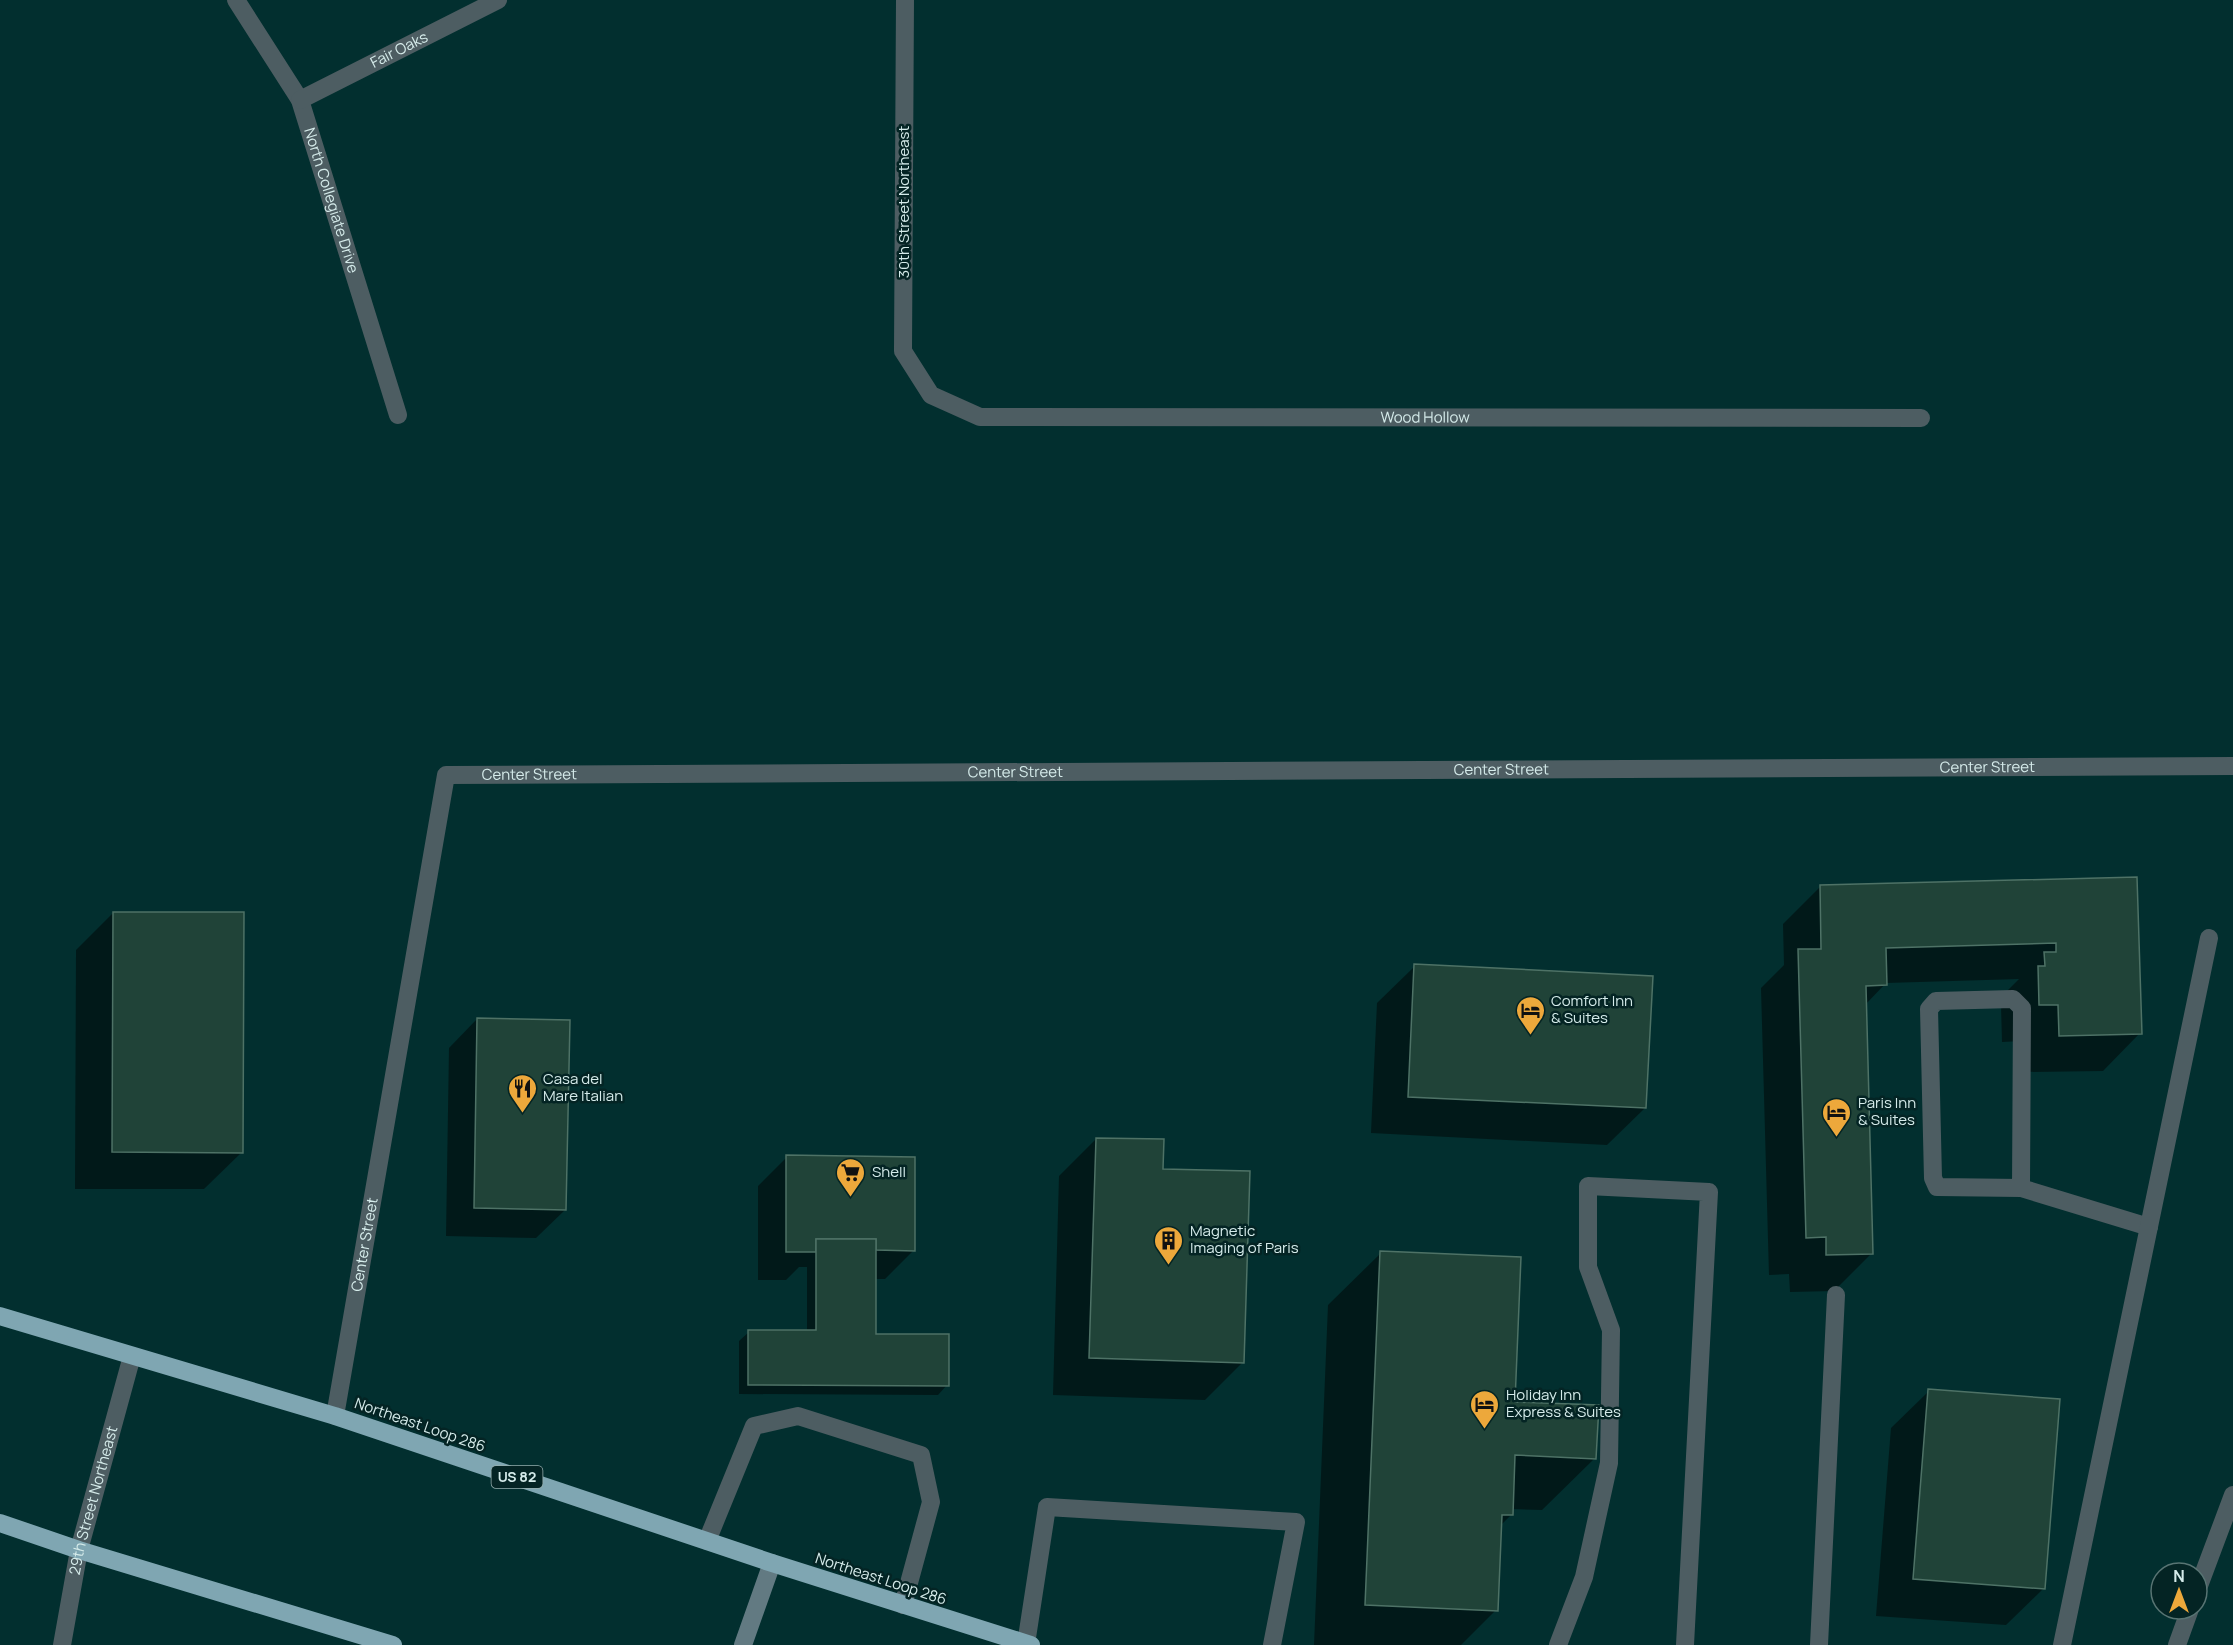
<svg xmlns="http://www.w3.org/2000/svg" width="2233" height="1645" viewBox="0 0 2233 1645" font-family="Manrope,sans-serif">
  <style>
    .shadow { fill: #0007 }
    .building { fill: #204338; stroke: #4e7266; stroke-width: 1.5 }
    .lines { fill: none; stroke-linecap: round; stroke-linejoin: round }
    .lane { stroke: #4d5d62; stroke-width: 18 }
    .street { stroke: #4d5d62; stroke-width: 18 }
    .secondary { stroke: #627a82; stroke-width: 18 }
    .highway { stroke: #7fa6b2; stroke-width: 18 }
    .labels { text-anchor: middle; stroke-width: 5; stroke-linejoin: round; paint-order: stroke }
    .shield { fill: #042424; stroke: #96afaf; stroke-width: 1.5 }
    .shield-label { font-size: 14px; font-weight: bold; fill: #d5ebea }
    .street-label { font-size: 15px; fill: #d5ebea; stroke: #042424 }
    .poi-label { font-size: 15px; fill: #d5ebea; stroke: #042424; text-anchor: start }
  </style>
  <rect width="100%" height="100%" fill="#022f2f"/>
  <g class="shadow">
    <path d="M2136,878L2140,1033L2103,1071L2022,1072V1041L2002,1042L2001,1005L2007,991L2019,979L1886,983L1865,1005L1872,1253L1834,1291L1790,1292L1789,1274L1769,1275L1761,988L1784,965L1783,924L1820,887Z"/>
    <path d="M113,913L242,1152L204,1189H75L76,950Z"/>
    <path d="M1415,966L1645,1108L1607,1145L1371,1133L1377,1003Z"/>
    <path d="M477,1019L565,1210L536,1238L446,1236L449,1048Z"/>
    <path d="M1096,1139L1161,1170L1243,1362L1205,1400L1053,1395L1059,1176Z"/>
    <path d="M787,1157L913,1251L885,1279H875V1335L947,1385L938,1395L739,1394V1341L749,1332H807V1267H799L786,1280H758V1186Z"/>
    <path d="M1381,1253L1513,1403L1595,1458L1542,1510L1511,1509V1515L1500,1526L1496,1610L1461,1645H1314L1328,1305Z"/>
    <path d="M1929,1391L2044,1588L2006,1625L1876,1616L1891,1428Z"/>
  </g>
  <g class="building">
    <path d="M2137,877L2142,1034L2059,1036L2058,1005H2039L2038,966H2045L2044,952H2056V943L1886,948L1887,985L1866,986L1873,1254L1826,1255V1237L1806,1238L1798,949H1821L1820,885Z"/>
    <path d="M113,912H244L243,1153L112,1152Z"/>
    <path d="M1414,964L1653,976L1646,1108L1408,1097Z"/>
    <path d="M477,1018L570,1020L566,1210L474,1208Z"/>
    <path d="M1096,1138L1164,1139L1163,1169L1250,1171L1244,1363L1089,1358Z"/>
    <path d="M786,1155L915,1157V1251L876,1250V1239H816V1252H786Z"/>
    <path d="M816,1239H876V1334H949V1386L748,1385V1330H816Z"/>
    <path d="M1380,1251L1521,1257L1515,1402L1599,1405L1596,1459L1515,1455L1513,1515H1502L1498,1611L1365,1605Z"/>
    <path d="M1928,1389L2060,1399L2045,1589L1913,1579Z"/>
  </g>
  <g class="lines">
    <g class="lane">
      <path d="M2021,1188L1937,1187L1933,1178L1929,1009L1936,1001L2013,999L2022,1008L2021,1188L2149,1227"/>
      <path d="M707,1541L754,1426L798,1416L921,1455L931,1502L903,1605"/>
      <path d="M2197,1591L2233,1495"/>
      <path d="M1026,1644L1047,1507L1296,1522L1272,1645"/>
      <path d="M1558,1645L1584,1577L1609,1463L1611,1330L1588,1267V1186L1709,1192L1685,1645"/>
      <path d="M1819,1645L1836,1295"/>
      <path d="M2062,1645L2209,938"/>
      <path d="M2177,1645L2190,1609"/>
    </g>
    <g class="street">
      <path id="s1" d="M236,0L300,100L398,415"/>
      <path id="s2" d="M905,0L903,351L931,395L980,417L1921,418"/>
      <path id="s3" d="M300,100L498,0"/>
      <path id="s4" d="M335,1416L446,775L2233,766"/>
      <path id="s5" d="M62,1645L79,1550L132,1356"/>
    </g>
    <path class="secondary" d="M743,1645L772,1563"/>
    <g class="highway">
      <path d="M0,1316L335,1416L772,1563L1031,1645"/>
      <path d="M0,1523L79,1550L393,1645"/>
    </g>
  </g>
  <defs>
    <symbol id="hotel-pin" viewBox="-11 -11 22 30"><path d="M0 17L-7.5 6A9.5 9.5 0 1 1 7.5 6Z" fill="#eda83b" stroke="#042424"/><path d="M-6-4.5h1.5V1H6V5H4.5V3h-9V5H-6ZM-4 0a1.8 1.8 0 1 1 3.6 0ZM.5 0V-2.5h3Q6-2.5 6 0Z" fill="#111"/></symbol>
    <symbol id="restaurant-pin" viewBox="-11 -11 22 30"><path d="M0 17L-7.5 6A9.5 9.5 0 1 1 7.5 6Z" fill="#eda83b" stroke="#042424"/><path d="M-5-6h1v4h1v-4h1v4h1v-4h1v5L-1.5 .5V6h-2V.5L-5-1ZM5-6V6H3V1.5H1.5Q1.5-4 5-6Z" fill="#111"/></symbol>
    <symbol id="supermarket-pin" viewBox="-11 -11 22 30"><path d="M0 17L-7.5 6A9.5 9.5 0 1 1 7.5 6Z" fill="#eda83b" stroke="#042424"/><path d="M-6-5.5h2.5l.6 2H6L4.5 2H-2.5L-4.4-4H-6ZM-1.5 3.2a1.3 1.3 0 1 0 .1 0ZM3 3.2a1.3 1.3 0 1 0 .1 0Z" fill="#111"/></symbol>
    <symbol id="building-pin" viewBox="-11 -11 22 30"><path d="M0 17L-7.5 6A9.5 9.5 0 1 1 7.5 6Z" fill="#eda83b" stroke="#042424"/><path d="M-4-6H4V6H1V3H-1V6H-4ZM-2.5-4.3h1.7v1.8h-1.7ZM.8-4.3h1.7v1.8H.8ZM-2.5-1h1.7V.8h-1.7ZM.8-1h1.7V.8H.8Z" fill="#111"/></symbol>
  </defs>
  <g fill-rule="evenodd">
    <use href="#hotel-pin" x="1514" y="994" width="33" height="45"/>
    <use href="#restaurant-pin" x="506" y="1072" width="33" height="45"/>
    <use href="#hotel-pin" x="1820" y="1096" width="33" height="45"/>
    <use href="#supermarket-pin" x="834" y="1156" width="33" height="45"/>
    <use href="#building-pin" x="1152" y="1224" width="33" height="45"/>
    <use href="#hotel-pin" x="1468" y="1388" width="33" height="45"/>
  </g>
  <g class="labels">
    <rect class="shield" x="491.5" y="1466" width="51" height="22" rx="4.5"/>
    <g class="shield-label">
      <text x="517" y="1482">US 82</text>
    </g>
    <g class="street-label">
      <text dy="5" stroke="none"><textPath href="#s3" startOffset="111">Fair Oaks</textPath></text>
      <text dy="5" stroke="none"><textPath href="#s1" startOffset="224">North Collegiate Drive</textPath></text>
      <text transform="translate(904 202) rotate(-90)" y="5">30th Street Northeast</text>
      <text dy="5" stroke="none"><textPath href="#s2" startOffset="902">Wood Hollow</textPath></text>
      <text dy="5" stroke="none"><textPath href="#s4" startOffset="2192">Center Street</textPath></text>
      <text dy="5" stroke="none"><textPath href="#s4" startOffset="1706">Center Street</textPath></text>
      <text dy="5" stroke="none"><textPath href="#s4" startOffset="1220">Center Street</textPath></text>
      <text dy="5" stroke="none"><textPath href="#s4" startOffset="734">Center Street</textPath></text>
      <text dy="5" stroke="none"><textPath href="#s4" startOffset="174">Center Street</textPath></text>
      <text transform="translate(420 1425) rotate(19)" y="5">Northeast Loop 286</text>
      <text dy="5" stroke="none"><textPath href="#s5" startOffset="148">29th Street Northeast</textPath></text>
      <text transform="translate(881 1579) rotate(18)" y="5">Northeast Loop 286</text>
    </g>
    <g class="poi-label">
      <text x="1551" y="1006">Comfort Inn<tspan x="1551" dy="17">&amp; Suites</tspan></text>
      <text x="543" y="1084">Casa del<tspan x="543" dy="17">Mare Italian</tspan></text>
      <text x="1858" y="1108">Paris Inn<tspan x="1858" dy="17">&amp; Suites</tspan></text>
      <text x="872" y="1177">Shell</text>
      <text x="1190" y="1236">Magnetic<tspan x="1190" dy="17">Imaging of Paris</tspan></text>
      <text x="1506" y="1400">Holiday Inn<tspan x="1506" dy="17">Express &amp; Suites</tspan></text>
    </g>
  </g>
  <g transform="translate(2179 1591)"><circle r="28" fill="#042424" stroke="#587473" stroke-width="1.5"/>
  <path d="M0-4.5L10 22L0 15L-10 22Z" fill="#eda83b"/>
  <text y="-9" font-size="16" font-weight="bold" text-anchor="middle" fill="#d5ebea">N</text>
  </g>
</svg>
